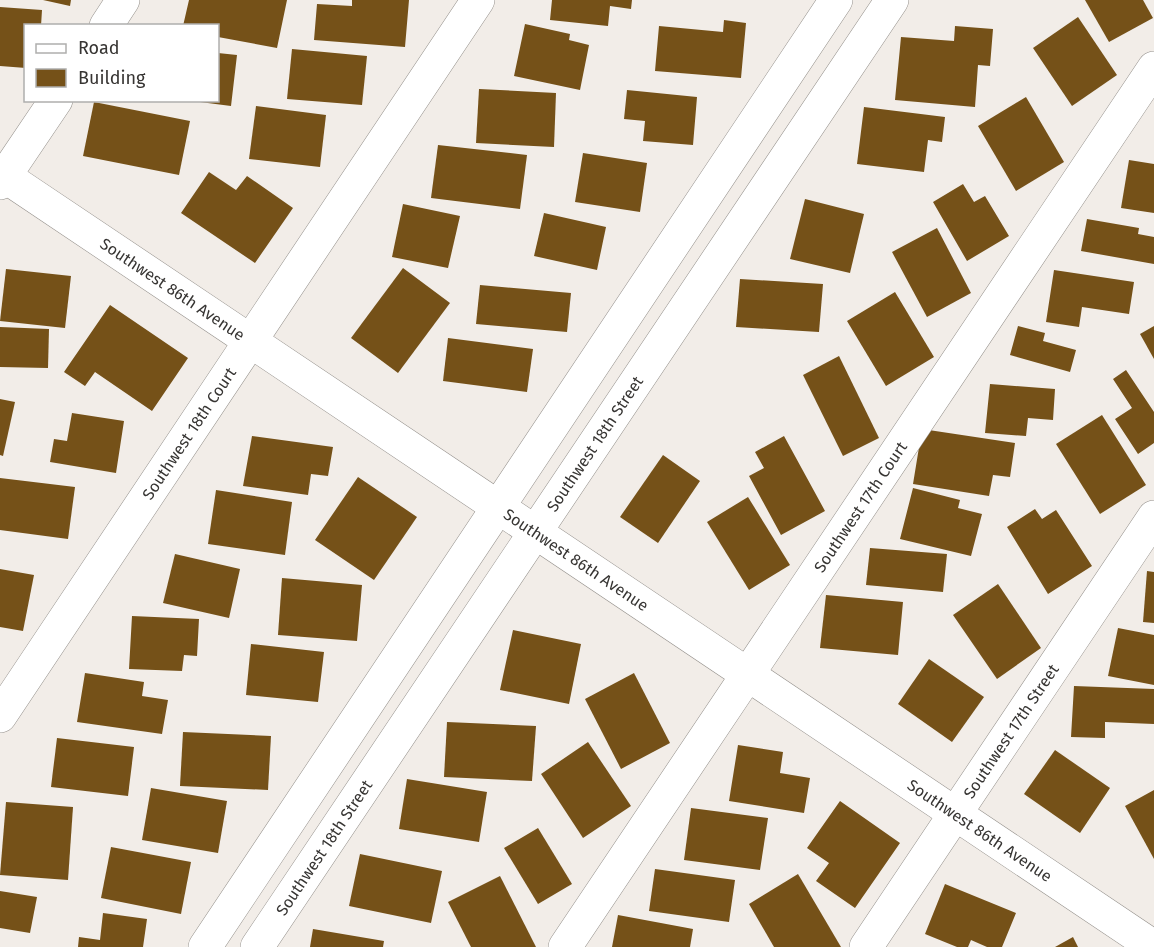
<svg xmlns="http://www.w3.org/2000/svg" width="1154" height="947" viewBox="0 0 1154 947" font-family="'Fira Sans',sans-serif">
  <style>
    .building { fill: #755118 }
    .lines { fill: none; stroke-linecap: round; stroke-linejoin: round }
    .minor-casing { stroke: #95918c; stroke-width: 34 }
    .minor { stroke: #fff; stroke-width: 33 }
    .labels { text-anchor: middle; stroke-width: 6; stroke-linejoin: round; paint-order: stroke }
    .street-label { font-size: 16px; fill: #373533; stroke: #fff }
  </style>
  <rect width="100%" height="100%" fill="#f2ede8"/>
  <g class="building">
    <path d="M43,0H71L70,6Z"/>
    <path d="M189,0H287L277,48L218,37V26H183Z"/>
    <path d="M352,0H409L405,47L314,40L317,4L352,6Z"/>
    <path d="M552,0H632L631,9L610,6L608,26L550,20Z"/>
    <path d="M1085,0H1143L1153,18L1109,42Z"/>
    <path d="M0,7L42,10L41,26H26V68L0,66Z"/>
    <path d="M1078,17L1117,75L1072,106L1033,48Z"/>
    <path d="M724,20L746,23L741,78L655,71L659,26L723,32Z"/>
    <path d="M525,24L570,34L569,40L589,45L580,90L514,76Z"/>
    <path d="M955,26L993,29L990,66L978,65L975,107L895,100L901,37L954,41Z"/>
    <path d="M292,49L367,56L362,105L287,99Z"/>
    <path d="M218,53L237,55L231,106L200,102L218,100Z"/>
    <path d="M479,89L556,93L554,147L476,143Z"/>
    <path d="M627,90L697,97L693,145L643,141L645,121L624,119Z"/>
    <path d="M1026,97L1064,162L1016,191L978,126Z"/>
    <path d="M94,102L190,121L179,175L83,156Z"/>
    <path d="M256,106L326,115L320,167L249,159Z"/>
    <path d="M864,107L945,117L942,142L928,140L924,172L857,164Z"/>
    <path d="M438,145L527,155L520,209L431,198Z"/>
    <path d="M583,153L647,163L640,212L575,202Z"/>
    <path d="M1129,160L1154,164V213L1121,208Z"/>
    <path d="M209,172L236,190L247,176L293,208L255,263L181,213Z"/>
    <path d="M963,184L974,202L985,196L1009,236L967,261L933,202Z"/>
    <path d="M805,199L864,214L850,273L790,259Z"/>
    <path d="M403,204L460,216L448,268L392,257Z"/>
    <path d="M544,213L606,227L597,270L534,256Z"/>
    <path d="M1087,219L1139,228L1138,234L1154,237V264L1081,251Z"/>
    <path d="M937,228L971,293L927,317L892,252Z"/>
    <path d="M403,268L450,303L398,373L351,338Z"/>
    <path d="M6,269L71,276L65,328L0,321Z"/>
    <path d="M1054,270L1134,282L1129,314L1082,307L1079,327L1046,322Z"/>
    <path d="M740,279L823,284L819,332L736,327Z"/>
    <path d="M480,285L571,293L567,332L476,324Z"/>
    <path d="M895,292L934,357L886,386L847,321Z"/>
    <path d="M110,305L188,358L152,411L95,372L85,386L64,372Z"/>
    <path d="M1018,326L1045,333L1043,341L1076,350L1070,372L1010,355Z"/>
    <path d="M1154,326V359L1140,334Z"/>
    <path d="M0,327L49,329L48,368L0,367Z"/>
    <path d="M448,338L533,349L527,392L443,381Z"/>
    <path d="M839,356L879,438L843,456L803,375Z"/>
    <path d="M1126,370L1154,412V443L1138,454L1115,419L1132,408L1113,379Z"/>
    <path d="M990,384L1055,389L1053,420L1028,418L1026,436L985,433Z"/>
    <path d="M0,399L15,402L3,456L0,455Z"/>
    <path d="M72,413L124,421L116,473L50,462L54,439L67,441Z"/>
    <path d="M1102,415L1146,485L1100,514L1056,444Z"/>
    <path d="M922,429L1015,443L1010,477L993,475L989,496L913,484Z"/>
    <path d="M252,436L333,447L328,476L311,474L308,495L243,486Z"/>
    <path d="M784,436L825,511L781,535L749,476L764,468L755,452Z"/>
    <path d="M663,455L700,481L658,543L620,517Z"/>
    <path d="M358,477L417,517L374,580L315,540Z"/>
    <path d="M0,478L75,487L68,539L0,530Z"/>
    <path d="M913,488L960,500L958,508L982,514L971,556L900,539Z"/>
    <path d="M216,490L292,502L285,555L208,544Z"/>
    <path d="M748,497L790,565L749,590L707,522Z"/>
    <path d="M1035,509L1042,519L1056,510L1092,566L1048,594L1007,527Z"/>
    <path d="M870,548L947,554L943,592L866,585Z"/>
    <path d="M175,554L240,569L229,618L163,603Z"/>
    <path d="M0,569L34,575L23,631L0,627Z"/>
    <path d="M1147,571L1154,572V623L1143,622Z"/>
    <path d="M282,578L362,585L357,641L278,635Z"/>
    <path d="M998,584L1041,648L997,679L953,615Z"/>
    <path d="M826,595L903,602L898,655L820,648Z"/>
    <path d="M132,616L199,619L197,656L184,655L182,671L129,669Z"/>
    <path d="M1118,628L1154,635V685L1108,676Z"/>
    <path d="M513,630L581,644L569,704L500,690Z"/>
    <path d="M251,644L324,652L318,702L246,695Z"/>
    <path d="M929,659L984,697L952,742L898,704Z"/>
    <path d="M85,673L144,682L142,696L168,700L162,734L77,722Z"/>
    <path d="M634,673L670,743L621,769L585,699Z"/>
    <path d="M1074,686L1154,689V724L1105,722V738L1071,737Z"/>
    <path d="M447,722L536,726L532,781L444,777Z"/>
    <path d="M183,732L271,736L268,790L180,786Z"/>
    <path d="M57,738L134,747L128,796L51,787Z"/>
    <path d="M588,742L631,806L583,838L541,774Z"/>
    <path d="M738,745L783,752L780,773L810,778L804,813L729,801Z"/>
    <path d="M1055,750L1110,788L1080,833L1024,794Z"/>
    <path d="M407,779L487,792L479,842L399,829Z"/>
    <path d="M151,788L227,801L218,853L142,840Z"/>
    <path d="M1154,790V859L1125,806Z"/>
    <path d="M840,801L900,843L855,908L816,881L829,863L807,848Z"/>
    <path d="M6,802L73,807L68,880L0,875Z"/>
    <path d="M691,808L768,818L760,870L684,860Z"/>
    <path d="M538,828L572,884L538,904L504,848Z"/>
    <path d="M111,847L191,862L181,914L101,898Z"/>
    <path d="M360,854L442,871L431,923L349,906Z"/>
    <path d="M655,869L735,880L729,922L649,911Z"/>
    <path d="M798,874L841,947H774L749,904Z"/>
    <path d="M500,876L536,947H471L448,902Z"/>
    <path d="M945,884L1016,913L1002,947H987L971,940L968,947H957L925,934Z"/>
    <path d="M0,891L37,897L30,933L0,928Z"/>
    <path d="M103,913L147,919L143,947H78L79,937L100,940Z"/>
    <path d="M618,915L693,929L690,947H612Z"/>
    <path d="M313,929L384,941L383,947H310Z"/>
    <path d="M1073,937L1078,947H1055Z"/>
  </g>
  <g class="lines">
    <defs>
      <g id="minor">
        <path d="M106,26L123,0"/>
        <path id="s1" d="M0,173L1154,947"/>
        <path d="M0,183L56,100"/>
        <path id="s2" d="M0,716L478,0"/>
        <path d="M205,947L836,0"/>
        <path id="s3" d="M257,947L892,0"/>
        <path id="s4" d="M565,947L1154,68"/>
        <path id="s5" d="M866,947L1154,517"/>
      </g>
    </defs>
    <use href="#minor" class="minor-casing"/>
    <use href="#minor" class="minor"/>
  </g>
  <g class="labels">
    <g class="street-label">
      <text dy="6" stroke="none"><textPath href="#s1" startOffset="208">Southwest 86th Avenue</textPath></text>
      <text dy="6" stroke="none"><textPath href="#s2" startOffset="340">Southwest 18th Court</textPath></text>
      <text dy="6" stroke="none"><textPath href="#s3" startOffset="606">Southwest 18th Street</textPath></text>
      <text dy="6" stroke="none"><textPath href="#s4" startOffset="530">Southwest 17th Court</textPath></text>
      <text dy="6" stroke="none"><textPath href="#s1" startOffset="694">Southwest 86th Avenue</textPath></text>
      <text dy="6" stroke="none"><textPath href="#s5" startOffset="260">Southwest 17th Street</textPath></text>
      <text dy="6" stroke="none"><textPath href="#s1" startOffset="1180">Southwest 86th Avenue</textPath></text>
      <text dy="6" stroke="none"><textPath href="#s3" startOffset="120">Southwest 18th Street</textPath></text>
    </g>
  </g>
  <rect x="24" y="24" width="195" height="78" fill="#ffffff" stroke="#afaead" stroke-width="1.5"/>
  <rect x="36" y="44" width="30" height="9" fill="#ffffff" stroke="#afaead" stroke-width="1.5"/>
  <text x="78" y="54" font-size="18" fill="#373533">Road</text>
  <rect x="36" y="69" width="30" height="18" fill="#755118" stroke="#afaead" stroke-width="1.5"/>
  <text x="78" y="84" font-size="18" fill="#373533">Building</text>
</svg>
